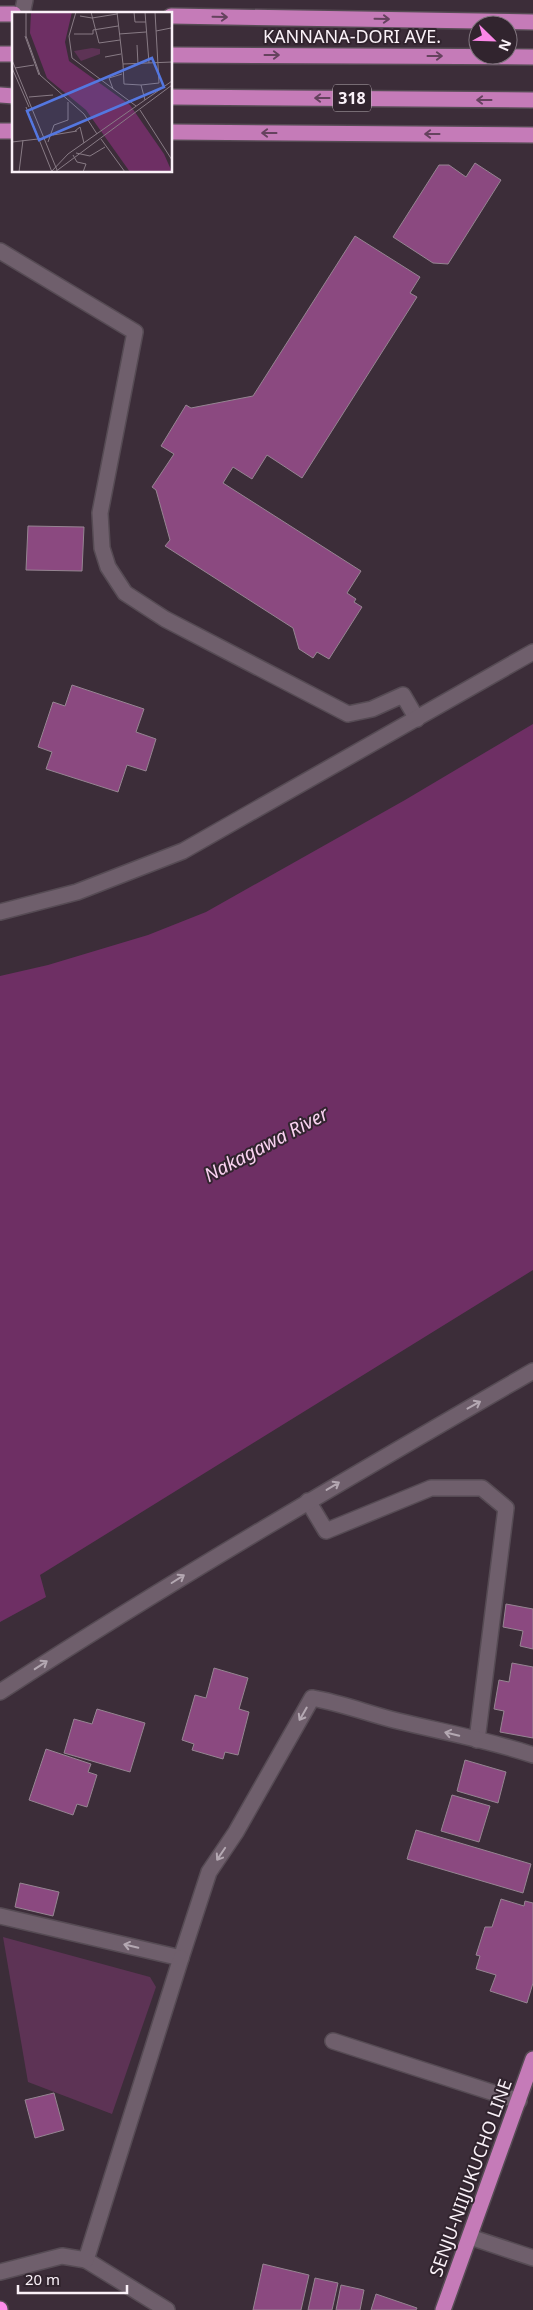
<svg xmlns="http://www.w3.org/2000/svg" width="533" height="2310" viewBox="0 0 533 2310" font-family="'Noto Sans',sans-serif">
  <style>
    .green { fill: #5d3355 }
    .water { fill: #6e2f64 }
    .building { fill: #8b4980; stroke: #968592 }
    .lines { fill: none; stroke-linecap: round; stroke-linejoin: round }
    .minor-casing { stroke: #564b54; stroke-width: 18 }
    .major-casing { stroke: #564b54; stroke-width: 18 }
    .highway-casing { stroke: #564b54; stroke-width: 18 }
    .minor { stroke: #6f5f6c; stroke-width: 15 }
    .major { stroke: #c57bb8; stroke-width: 15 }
    .highway { stroke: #fe8dea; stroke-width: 15 }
    .oneway { stroke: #65425e }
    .oneway2 { stroke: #b4a8b2 }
    .labels { text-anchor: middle; stroke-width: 4; stroke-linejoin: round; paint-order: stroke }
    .shield { fill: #31242e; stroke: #beb4bb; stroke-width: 1 }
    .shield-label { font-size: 16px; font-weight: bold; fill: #faf1f8 }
    .street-label { font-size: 18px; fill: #faf1f8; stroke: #31242e }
    .water-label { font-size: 19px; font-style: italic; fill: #f9d2f0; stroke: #31242e }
    .inset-road { fill: none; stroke: #887b85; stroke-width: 1 }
    .view { fill: #5477e0; fill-opacity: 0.15; stroke: #5477e0; stroke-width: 2.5 }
    .inset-edge { fill: none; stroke: #faf1f8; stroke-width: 2.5 }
  </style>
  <rect width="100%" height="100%" fill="#3c2d39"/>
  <path class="green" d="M3,1937L150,1977L156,1987L112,2114L28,2082Z"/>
  <path class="water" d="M533,724V1270L40,1575L46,1597L0,1622V976L48,965L148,935L206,912L405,800Z"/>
  <g class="building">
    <path d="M475,163L501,180L448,264L433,263L393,237L439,165H449L466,177Z"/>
    <path d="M355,236L420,277L410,293L417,297L302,478L267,455L252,479L233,467L223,483L361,571L347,593L356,599L354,602L362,607L329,659L317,652L313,658L299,649L293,628L165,546L170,540L156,490L152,487L174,454L161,446L186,405L191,408L253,396Z"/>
    <path d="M28,526L84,527L82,571L26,570Z"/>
    <path d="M72,685L144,709L136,732L156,739L146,771L127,765L118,792L46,769L52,752L38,747L53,702L65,706Z"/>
    <path d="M506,1604L533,1609V1649L520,1646L523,1631L503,1627Z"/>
    <path d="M512,1663L533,1667V1738L500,1732L504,1711L494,1709L499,1680L509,1682Z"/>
    <path d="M214,1668L248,1678L239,1709L249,1712L238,1755L225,1752L223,1759L192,1750L194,1744L182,1740L195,1695L206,1698Z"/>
    <path d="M97,1709L145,1723L130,1772L64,1753L74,1719L92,1724Z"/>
    <path d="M46,1749L91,1764L88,1772L97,1775L87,1807L77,1804L73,1815L29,1800Z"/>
    <path d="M465,1760L506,1772L498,1803L457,1791Z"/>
    <path d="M452,1795L490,1806L479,1842L441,1831Z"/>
    <path d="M416,1830L531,1864L523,1893L407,1859Z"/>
    <path d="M20,1883L59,1892L53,1916L15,1907Z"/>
    <path d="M501,1899L524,1906L525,1901L533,1903V1983L527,2003L490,1991L496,1975L476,1969L480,1956L476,1955L485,1927H492Z"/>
    <path d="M54,2093L64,2130L35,2138L25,2100Z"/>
    <path d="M263,2264L309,2275L301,2310H253Z"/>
    <path d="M315,2278L338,2283L332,2310H308Z"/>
    <path d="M341,2285L364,2290L360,2310H336Z"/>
    <path d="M376,2294L417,2308L416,2310H371Z"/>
  </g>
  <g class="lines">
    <defs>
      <g id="minor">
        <path d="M22,14L25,0"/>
        <path d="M0,251L135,332L100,513L102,548L108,567L125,593L165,619L348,714L372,709L403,695L417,719"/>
        <path d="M0,912L77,892L183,851L533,652"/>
        <path d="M308,1501L326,1531L431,1488H482L506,1508L477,1740"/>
        <path d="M0,1692C174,1579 353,1475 533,1371"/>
        <path d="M0,1916L181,1958L209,1872L236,1832L312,1698C342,1703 369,1714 398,1721C443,1732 489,1740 533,1755"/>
        <path d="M333,2041L519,2101"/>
        <path d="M470,2237L533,2258"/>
        <path d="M86,2260L167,2310"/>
        <path d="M0,2272L62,2256L86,2260L181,1958"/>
      </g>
      <g id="major">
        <path d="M0,14H14"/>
        <path d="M171,16L533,22"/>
        <path d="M0,54H14"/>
        <path d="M171,55L533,57"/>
        <path d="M0,95L14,96"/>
        <path d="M171,97L533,100"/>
        <path d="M0,131H14"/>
        <path d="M171,132L533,135"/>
        <path d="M443,2310L533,2059"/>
      </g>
      <path id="highway" d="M0,2309V2310"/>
    </defs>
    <use href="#minor" class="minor-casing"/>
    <use href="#major" class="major-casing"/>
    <use href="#highway" class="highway-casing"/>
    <use href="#minor" class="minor"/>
    <use href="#major" class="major"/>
    <use href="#highway" class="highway"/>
  </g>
  <defs><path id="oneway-shaft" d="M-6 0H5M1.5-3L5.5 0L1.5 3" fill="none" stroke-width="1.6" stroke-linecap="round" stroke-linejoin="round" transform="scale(1.25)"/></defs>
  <g class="oneway">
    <use href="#oneway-shaft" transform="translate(220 17) rotate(1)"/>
    <use href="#oneway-shaft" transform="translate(382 19) rotate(1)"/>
    <use href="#oneway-shaft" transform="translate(272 55)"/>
    <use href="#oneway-shaft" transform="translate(435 56)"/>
    <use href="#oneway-shaft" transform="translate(322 98) rotate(-180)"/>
    <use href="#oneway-shaft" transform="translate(484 100) rotate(-180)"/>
    <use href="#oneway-shaft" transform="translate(269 133) rotate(-180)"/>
    <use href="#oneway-shaft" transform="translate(432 134) rotate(-180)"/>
  </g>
  <g class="oneway2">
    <use href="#oneway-shaft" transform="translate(474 1405) rotate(-29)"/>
    <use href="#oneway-shaft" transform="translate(333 1486) rotate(-31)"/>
    <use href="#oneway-shaft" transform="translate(178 1579) rotate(-32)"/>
    <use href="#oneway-shaft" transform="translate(41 1665) rotate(-33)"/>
    <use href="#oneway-shaft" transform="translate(303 1714) rotate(120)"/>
    <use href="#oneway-shaft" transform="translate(452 1734) rotate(-166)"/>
    <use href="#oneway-shaft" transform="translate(221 1854) rotate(124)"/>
    <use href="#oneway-shaft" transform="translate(131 1946) rotate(-167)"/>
  </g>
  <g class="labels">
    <rect class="shield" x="333" y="84.5" width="38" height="27" rx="4"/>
    <g class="shield-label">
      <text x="352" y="104">318</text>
    </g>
    <g class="street-label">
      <text x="352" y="43">KANNANA-DORI AVE.</text>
      <text transform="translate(471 2178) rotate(-70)" y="6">SENJU-NIIJUKUCHO LINE</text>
    </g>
    <g class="water-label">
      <text transform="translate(266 1144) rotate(-28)" y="7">Nakagawa River</text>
    </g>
  </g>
  <g transform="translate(12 12)">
    <rect width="160" height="160" fill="#3c2d39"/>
    <path d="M80,36L88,37V42L69,49L62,39Z" fill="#5d3355"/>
    <path d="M19,0H60L53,30L57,49L118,93L152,142L160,160H118L74,98L35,66L18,21Z" fill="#6e2f64"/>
    <path class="inset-road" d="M14,0V24L28,63L72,102L85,122M64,0L57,24L60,46L124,94M79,0L87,31M105,0L111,52L160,50M122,0L123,10H134M133,0L137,51M143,0L147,71M68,4L80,6L105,2M144,19L159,16M62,22H81V18L106,14M107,22L134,20M13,24L27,63M87,31L108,28M125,33L126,52M93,45L109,42M0,48L45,158M111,52L112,72L129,73L133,88M0,56L17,95M3,56L22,53M129,73L147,71M101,77L97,66L110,62M17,85L41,83M14,95L40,160M128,98L160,148M63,119L68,115L72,131M41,123L65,119M89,127L113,160M0,130L26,127M36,130L42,113L56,108V90M64,141L78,144L93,135M61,143L65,150L74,152L71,160M7,160L11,128M39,160L56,142L160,69M43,160L160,73"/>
    <path class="view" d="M140,46L152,75L27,128L15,99Z"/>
    <rect width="160" height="160" class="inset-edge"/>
  </g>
  <g transform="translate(493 40) rotate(113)"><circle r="24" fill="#31242e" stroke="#81767f"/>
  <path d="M0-4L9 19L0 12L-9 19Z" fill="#fa87e7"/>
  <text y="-8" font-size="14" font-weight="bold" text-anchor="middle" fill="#faf1f8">N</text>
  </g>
  <path d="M18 2285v8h109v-8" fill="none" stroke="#faf1f8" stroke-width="2.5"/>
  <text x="25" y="2285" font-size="15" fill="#faf1f8" stroke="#31242e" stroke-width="4" paint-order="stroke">20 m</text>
</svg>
